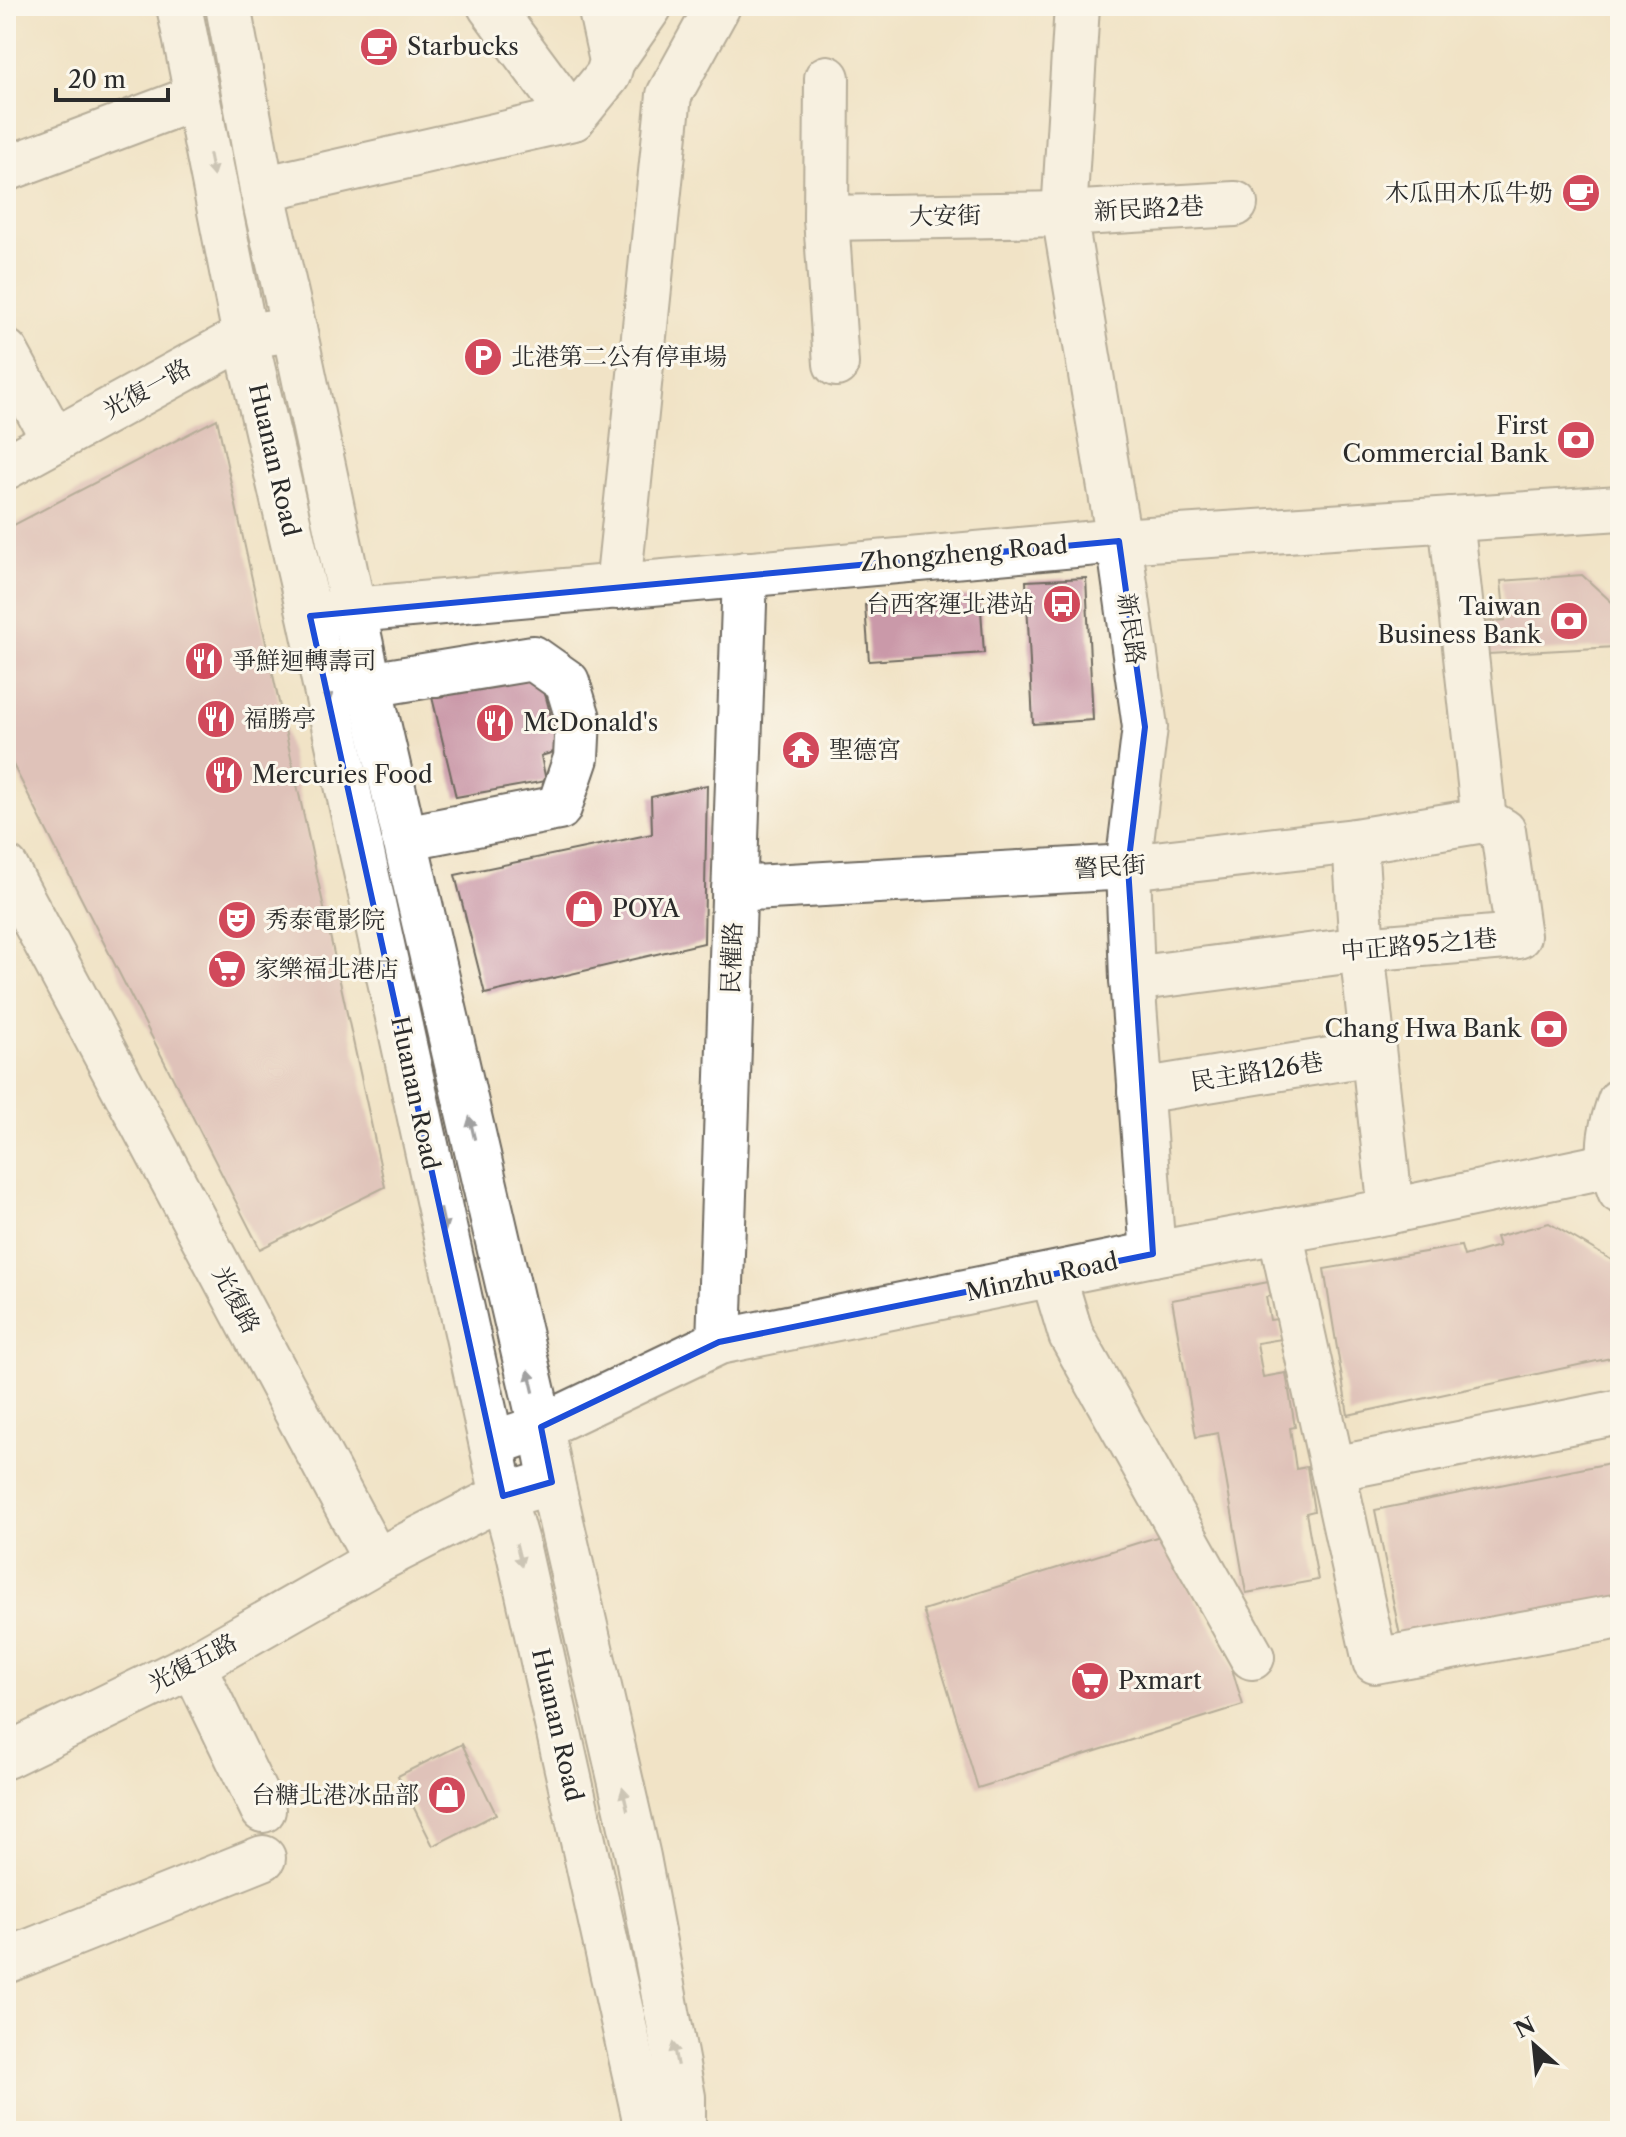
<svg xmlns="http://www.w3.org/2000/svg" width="1626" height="2137" viewBox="0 0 1626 2137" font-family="'Libre Caslon Text','Noto Serif TC',serif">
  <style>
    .building { fill: #ca99a9 }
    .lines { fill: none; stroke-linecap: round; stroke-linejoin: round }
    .minor-casing { stroke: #706b61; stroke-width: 48 }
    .major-casing { stroke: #706b61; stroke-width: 48 }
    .minor { stroke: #fff; stroke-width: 44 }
    .major { stroke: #fff; stroke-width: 44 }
    .oneway { fill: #a0a0a0 }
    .marked { fill: none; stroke: #1d4ed8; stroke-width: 6; stroke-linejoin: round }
    .labels { text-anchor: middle; stroke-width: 6; stroke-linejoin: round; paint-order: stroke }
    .poi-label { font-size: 24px; fill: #2b2b2b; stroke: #fbf7ec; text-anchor: start }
    .street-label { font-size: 24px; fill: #2b2b2b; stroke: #fbf7ec }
  </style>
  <rect width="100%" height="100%" fill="#fbf7ec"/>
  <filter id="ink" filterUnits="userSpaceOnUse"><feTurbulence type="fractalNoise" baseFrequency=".0125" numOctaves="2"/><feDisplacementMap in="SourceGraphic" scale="16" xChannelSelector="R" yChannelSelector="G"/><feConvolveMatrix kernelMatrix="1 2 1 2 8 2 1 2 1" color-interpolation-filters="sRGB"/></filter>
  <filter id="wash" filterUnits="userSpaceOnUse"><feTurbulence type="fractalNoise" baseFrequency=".006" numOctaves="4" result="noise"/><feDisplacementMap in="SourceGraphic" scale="32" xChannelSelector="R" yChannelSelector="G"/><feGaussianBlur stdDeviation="1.8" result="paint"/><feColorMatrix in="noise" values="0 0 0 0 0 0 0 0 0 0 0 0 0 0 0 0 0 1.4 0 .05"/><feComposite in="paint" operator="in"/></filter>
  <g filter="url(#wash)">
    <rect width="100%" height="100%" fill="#f1e3c6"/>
    <g id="blocks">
      <g class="building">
        <path d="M217,419L385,1187L260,1249L6,751V529Z"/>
        <path d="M1582,575L1615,605V647L1488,654L1484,622L1505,620L1501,581Z"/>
        <path d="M1086,578L1093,720L1033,724L1026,581Z"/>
        <path d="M980,596L984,653L869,661L865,605Z"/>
        <path d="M540,675L560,750L541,756L546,781L456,797L432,697Z"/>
        <path d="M707,785L704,943L485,994L455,875L652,834L651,797Z"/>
        <path d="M1549,1223L1620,1265V1356L1348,1415L1324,1269L1461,1246L1464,1256L1499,1246L1496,1237Z"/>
        <path d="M1274,1281L1277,1295L1266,1297L1270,1320L1278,1319L1282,1339L1257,1343L1263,1377L1286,1373L1295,1427L1290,1428L1296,1469L1307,1467L1314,1511L1306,1513L1318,1580L1246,1593L1218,1433L1196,1437L1172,1300Z"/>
        <path d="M1620,1461V1607L1403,1651L1375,1510Z"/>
        <path d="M1160,1536L1228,1656L1243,1705L978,1788L923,1610Z"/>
        <path d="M462,1744L496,1814L433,1846L398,1776Z"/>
      </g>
    </g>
  </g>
  <g filter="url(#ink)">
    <use href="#blocks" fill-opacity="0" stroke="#706b61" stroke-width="2"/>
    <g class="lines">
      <defs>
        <g id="minor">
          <path d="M490,6L573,118"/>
          <path d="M1077,6L1064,214L1119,541L1145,727L1128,867L1132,979L1153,1254"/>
          <path d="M612,61L650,6"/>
          <path d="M827,78L826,218L836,364"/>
          <path d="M6,169L197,97"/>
          <path d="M262,189L573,118L608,75L612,61L600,6"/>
          <path d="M826,218L1064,214L1235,204"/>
          <path d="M6,352L54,440"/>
          <path d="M6,467L245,336L294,329"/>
          <path d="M1451,519L1484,820"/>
          <path d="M618,587L669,95L718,6"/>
          <path d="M317,616L354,610L1119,541L1620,508"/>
          <path d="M369,685L533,658L567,682L578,718L576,758L559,808L404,838"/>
          <path d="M1355,841L1362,949L1391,1211"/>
          <path d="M6,868L376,1561L503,1496L552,1482"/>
          <path d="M734,889L1128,867L1355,841L1484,820"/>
          <path d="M1132,979L1362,949L1518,936L1503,831L1484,820"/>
          <path d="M1140,1091L1373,1053"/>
          <path d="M1620,1191C1606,1153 1607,1138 1620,1101"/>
          <path d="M1280,1231L1375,1661L1620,1616"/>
          <path d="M1053,1275L1071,1335L1252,1657"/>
          <path d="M719,1342L745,574"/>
          <path d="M492,1444L541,1427L719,1342L1153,1254L1391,1211L1610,1165"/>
          <path d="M1333,1469L1620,1412"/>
          <path d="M193,1665L263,1810"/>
          <path d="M6,1756L193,1665L376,1561"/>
          <path d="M6,1961L263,1858"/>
        </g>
        <g id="major">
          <path d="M179,6L245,336L310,616L503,1496L519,1553L644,2115V2131"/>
          <path d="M228,6L262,189L294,329L372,697L541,1427L552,1482L638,1857L683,2097V2131"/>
        </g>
      </defs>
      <use href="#minor" class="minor-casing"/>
      <use href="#major" class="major-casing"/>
      <use href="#minor" class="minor"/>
      <use href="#major" class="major"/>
    </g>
    <defs><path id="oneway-solid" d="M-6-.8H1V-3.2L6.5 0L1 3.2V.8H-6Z" transform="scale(2)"/></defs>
    <g class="oneway">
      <use href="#oneway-solid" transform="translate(211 165) rotate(79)"/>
      <use href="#oneway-solid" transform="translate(327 692) rotate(78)"/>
      <use href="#oneway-solid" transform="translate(472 1128) rotate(-103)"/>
      <use href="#oneway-solid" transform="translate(443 1220) rotate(78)"/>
      <use href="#oneway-solid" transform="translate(531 1381) rotate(-103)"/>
      <use href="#oneway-solid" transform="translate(519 1555) rotate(76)"/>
      <use href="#oneway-solid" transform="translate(625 1799) rotate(-103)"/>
      <use href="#oneway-solid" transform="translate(675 2054) rotate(-101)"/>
    </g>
  </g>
  <path d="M0 0H1626V2137H0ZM1119,541L1145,727L1128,867L1153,1254L719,1342L541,1427L552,1482L503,1496L310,616Z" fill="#f1e3c6" fill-opacity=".55" fill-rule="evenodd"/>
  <path class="marked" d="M1119,541L1145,727L1128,867L1153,1254L719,1342L541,1427L552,1482L503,1496L310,616Z"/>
  <defs>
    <symbol id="cafe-disc" viewBox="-11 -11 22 22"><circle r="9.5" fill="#d1495b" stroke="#fbf7ec"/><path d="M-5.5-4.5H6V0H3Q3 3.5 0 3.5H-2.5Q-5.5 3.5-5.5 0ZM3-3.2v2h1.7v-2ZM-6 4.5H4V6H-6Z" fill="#fff"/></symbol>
    <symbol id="parking-disc" viewBox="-11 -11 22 22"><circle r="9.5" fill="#d1495b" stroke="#fbf7ec"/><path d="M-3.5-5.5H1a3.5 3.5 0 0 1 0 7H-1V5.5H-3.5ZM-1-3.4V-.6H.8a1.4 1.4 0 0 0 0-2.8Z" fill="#fff"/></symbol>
    <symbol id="bank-disc" viewBox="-11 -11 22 22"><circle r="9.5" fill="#d1495b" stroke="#fbf7ec"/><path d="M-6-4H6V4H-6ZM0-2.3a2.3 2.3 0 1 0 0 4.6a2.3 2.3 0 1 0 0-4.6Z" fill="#fff"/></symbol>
    <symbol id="bus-disc" viewBox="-11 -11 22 22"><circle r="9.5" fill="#d1495b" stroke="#fbf7ec"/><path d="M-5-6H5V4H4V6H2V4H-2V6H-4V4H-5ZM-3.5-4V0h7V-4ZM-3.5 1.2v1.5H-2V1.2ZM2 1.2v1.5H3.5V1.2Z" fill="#fff"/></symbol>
    <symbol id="restaurant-disc" viewBox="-11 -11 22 22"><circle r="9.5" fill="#d1495b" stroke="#fbf7ec"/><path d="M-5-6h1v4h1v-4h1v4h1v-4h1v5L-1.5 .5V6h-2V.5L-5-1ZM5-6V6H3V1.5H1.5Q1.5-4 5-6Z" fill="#fff"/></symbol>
    <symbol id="temple-disc" viewBox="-11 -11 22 22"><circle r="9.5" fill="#d1495b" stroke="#fbf7ec"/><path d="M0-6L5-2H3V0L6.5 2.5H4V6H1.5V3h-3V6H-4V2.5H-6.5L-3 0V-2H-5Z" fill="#fff"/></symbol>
    <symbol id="shop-disc" viewBox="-11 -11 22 22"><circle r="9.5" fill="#d1495b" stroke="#fbf7ec"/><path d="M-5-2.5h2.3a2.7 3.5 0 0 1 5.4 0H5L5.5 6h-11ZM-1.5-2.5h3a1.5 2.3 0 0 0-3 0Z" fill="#fff"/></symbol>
    <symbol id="theatre-disc" viewBox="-11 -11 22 22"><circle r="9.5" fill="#d1495b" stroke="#fbf7ec"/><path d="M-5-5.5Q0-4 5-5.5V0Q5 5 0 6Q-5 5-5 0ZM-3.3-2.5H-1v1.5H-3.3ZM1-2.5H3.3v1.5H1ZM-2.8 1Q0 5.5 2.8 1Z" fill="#fff"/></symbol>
    <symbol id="supermarket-disc" viewBox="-11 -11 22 22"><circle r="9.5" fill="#d1495b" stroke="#fbf7ec"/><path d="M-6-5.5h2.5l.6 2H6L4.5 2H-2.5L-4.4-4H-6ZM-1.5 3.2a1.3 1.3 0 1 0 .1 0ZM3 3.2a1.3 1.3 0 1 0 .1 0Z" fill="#fff"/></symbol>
  </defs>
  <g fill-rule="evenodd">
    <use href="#cafe-disc" x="357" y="25" width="44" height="44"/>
    <use href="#cafe-disc" x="1559" y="171" width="44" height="44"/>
    <use href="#parking-disc" x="461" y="335" width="44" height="44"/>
    <use href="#bank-disc" x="1554" y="418" width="44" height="44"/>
    <use href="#bus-disc" x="1040" y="582" width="44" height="44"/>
    <use href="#bank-disc" x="1547" y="599" width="44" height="44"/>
    <use href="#restaurant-disc" x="182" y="639" width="44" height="44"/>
    <use href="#restaurant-disc" x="194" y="697" width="44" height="44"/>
    <use href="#restaurant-disc" x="473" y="701" width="44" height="44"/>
    <use href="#temple-disc" x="779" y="728" width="44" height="44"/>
    <use href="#restaurant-disc" x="202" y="753" width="44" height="44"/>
    <use href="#shop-disc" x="562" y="887" width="44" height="44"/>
    <use href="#theatre-disc" x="215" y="898" width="44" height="44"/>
    <use href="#supermarket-disc" x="205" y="947" width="44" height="44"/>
    <use href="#bank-disc" x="1527" y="1007" width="44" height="44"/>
    <use href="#supermarket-disc" x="1068" y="1659" width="44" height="44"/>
    <use href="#shop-disc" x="425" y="1773" width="44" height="44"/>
  </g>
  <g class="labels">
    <g class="poi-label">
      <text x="407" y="55">Starbucks</text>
      <text x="1553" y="201" text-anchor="end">木瓜田木瓜牛奶</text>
      <text x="511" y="365">北港第二公有停車場</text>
      <text x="1548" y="434" text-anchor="end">First<tspan x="1548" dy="28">Commercial Bank</tspan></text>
      <text x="1034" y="612" text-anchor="end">台西客運北港站</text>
      <text x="1541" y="615" text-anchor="end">Taiwan<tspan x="1541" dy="28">Business Bank</tspan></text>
      <text x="232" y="669">爭鮮迴轉壽司</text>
      <text x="244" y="727">福勝亭</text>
      <text x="523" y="731">McDonald's</text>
      <text x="829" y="758">聖德宮</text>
      <text x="252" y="783">Mercuries Food</text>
      <text x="612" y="917">POYA</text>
      <text x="265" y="928">秀泰電影院</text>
      <text x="255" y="977">家樂福北港店</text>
      <text x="1521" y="1037" text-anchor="end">Chang Hwa Bank</text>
      <text x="1118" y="1689">Pxmart</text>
      <text x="419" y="1803" text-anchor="end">台糖北港冰品部</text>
    </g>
    <g class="street-label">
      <text transform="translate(1149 209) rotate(-3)" y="8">新民路2巷</text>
      <text transform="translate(945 216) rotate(-1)" y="8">大安街</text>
      <text transform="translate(147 389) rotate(-29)" y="8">光復一路</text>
      <text transform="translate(274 460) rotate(77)" y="8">Huanan Road</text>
      <text transform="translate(964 554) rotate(-5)" y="8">Zhongzheng Road</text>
      <text transform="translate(1131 629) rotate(82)" y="8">新民路</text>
      <text transform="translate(1110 867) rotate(-4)" y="8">警民街</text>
      <text transform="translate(1419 945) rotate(-5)" y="8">中正路95之1巷</text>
      <text transform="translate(732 958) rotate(-88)" y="8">民權路</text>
      <text transform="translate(1257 1072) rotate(-9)" y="8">民主路126巷</text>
      <text transform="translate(415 1093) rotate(78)" y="8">Huanan Road</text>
      <text transform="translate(1042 1277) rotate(-12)" y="8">Minzhu Road</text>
      <text transform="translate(236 1300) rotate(62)" y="8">光復路</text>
      <text transform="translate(193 1663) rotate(-28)" y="8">光復五路</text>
      <text transform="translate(557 1725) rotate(77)" y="8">Huanan Road</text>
    </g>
  </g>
  <rect width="1626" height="2137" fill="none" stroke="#fbf7ec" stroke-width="32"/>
  <g transform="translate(1534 2045) rotate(333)" stroke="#fbf7ec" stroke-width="6" paint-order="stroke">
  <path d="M0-6L14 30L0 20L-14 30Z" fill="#2b2b2b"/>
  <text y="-12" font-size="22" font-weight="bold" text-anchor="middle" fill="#2b2b2b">N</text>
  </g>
  <path d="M56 88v12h112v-12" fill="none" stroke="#2b2b2b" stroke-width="4"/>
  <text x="68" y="88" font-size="24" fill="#2b2b2b" stroke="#fbf7ec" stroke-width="6" paint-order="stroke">20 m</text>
</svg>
